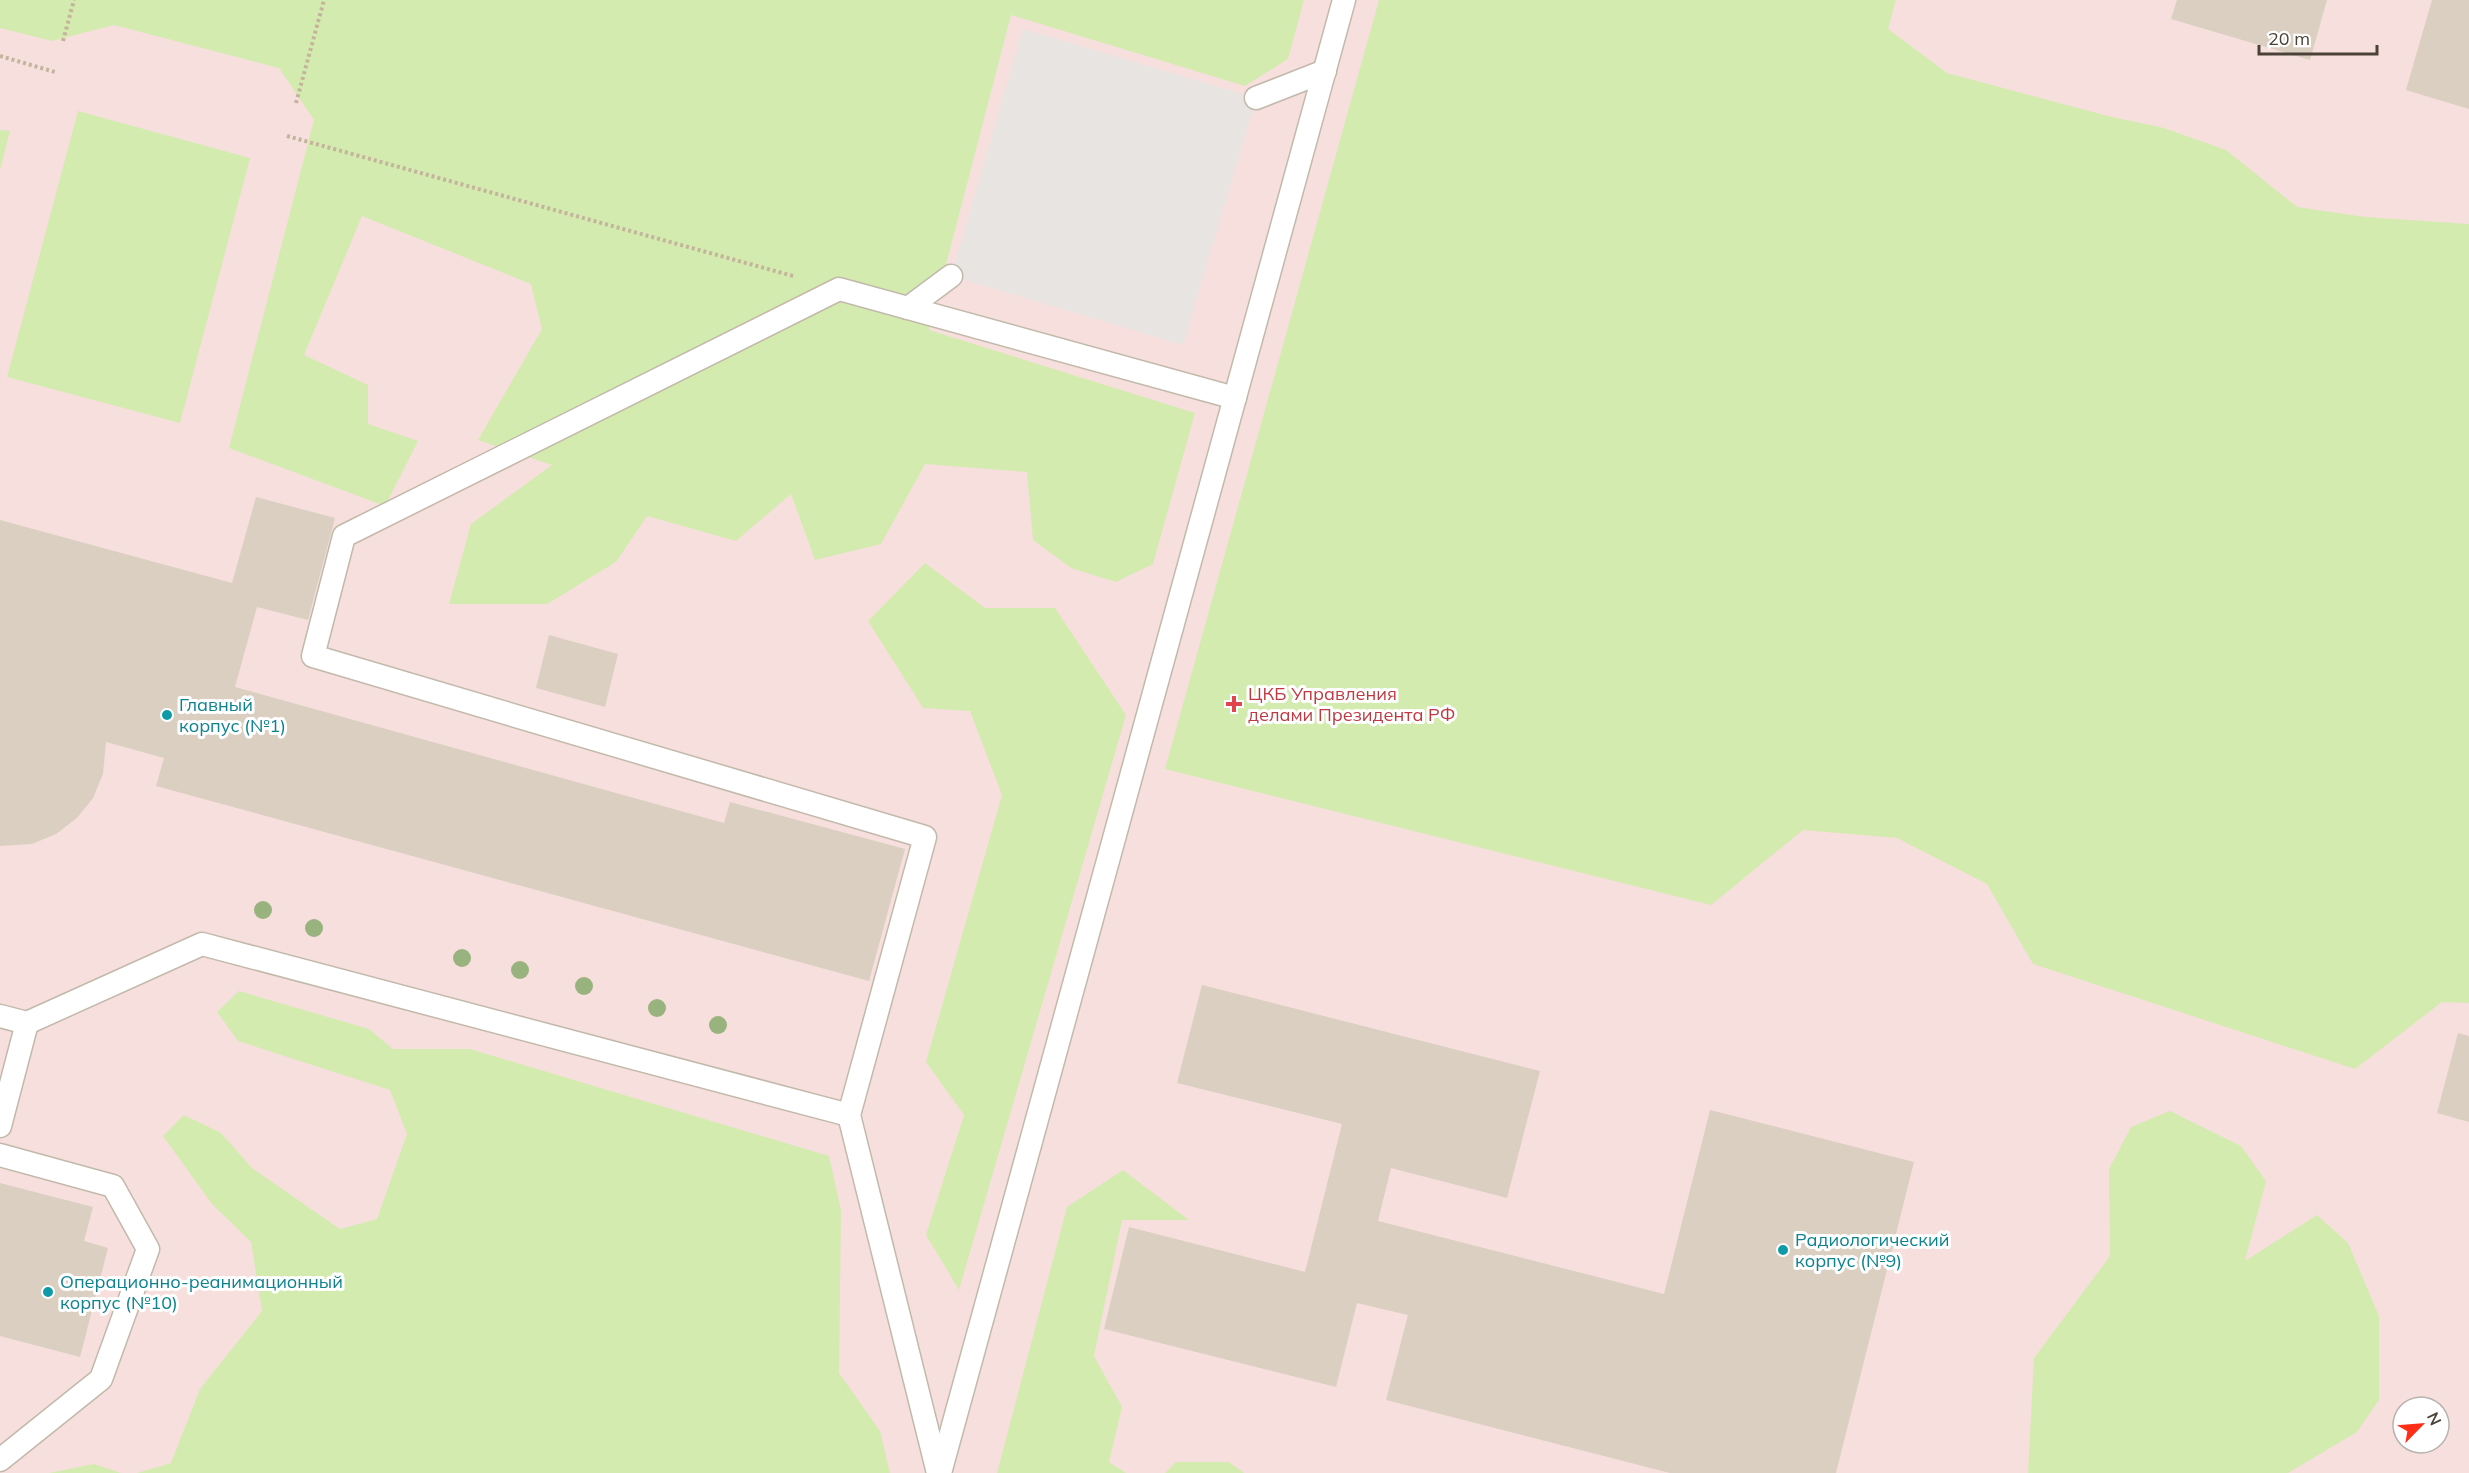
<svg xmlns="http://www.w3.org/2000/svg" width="2469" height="1473" viewBox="0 0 2469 1473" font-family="Mulish,sans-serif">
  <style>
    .medical { fill: #f6dfdd; fill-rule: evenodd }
    .green { fill: #d4ebb0 }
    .parking { fill: #e7e4e1 }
    .building { fill: #dbcfc1 }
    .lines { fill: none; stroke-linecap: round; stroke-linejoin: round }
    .lane-casing { stroke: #c2b9ab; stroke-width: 25 }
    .path { stroke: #c4b49c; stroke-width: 4; stroke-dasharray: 3 3; stroke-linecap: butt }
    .lane { stroke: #fff; stroke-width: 22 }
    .tree { fill: #99b37e }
    .health-dot { fill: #e0444e; stroke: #fff; stroke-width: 2 }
    .culture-dot { fill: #0f9aa8; stroke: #fff; stroke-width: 2 }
    .labels { text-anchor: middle; stroke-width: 6; stroke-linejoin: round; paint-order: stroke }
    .health-label { font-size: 18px; fill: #be3a42; stroke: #fff; text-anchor: start }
    .culture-label { font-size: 18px; fill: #0d838f; stroke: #fff; text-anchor: start }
  </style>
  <rect width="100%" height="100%" fill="#f5f1e9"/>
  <path class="medical" d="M0,0H2469V1473H0ZM2403,1407H2439V1443H2403Z"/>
  <g class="green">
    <path d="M0,0H1304L1288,59L1245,86L1011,15L929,330L1195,413L1153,564L1116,582L1071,568L1033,540L1027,472L925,464L881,544L815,560L791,494L736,541L647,516L616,562L547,604H449L471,524L552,465L478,440L542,329L531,284L362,216L304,355L368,385V424L418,441L385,506L229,448L314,120L279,68L114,25L52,41L0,28Z"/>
    <path d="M1379,0H1896L1888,29L1947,73L2108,116L2164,128L2226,150L2297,207L2365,217L2469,224V1003L2442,1002L2355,1069L2033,964L1987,884L1897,838L1803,830L1711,905L1165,769Z"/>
    <path d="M78,111L250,158L180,423L7,377Z"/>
    <path d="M0,130L10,131L0,170Z"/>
    <path d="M925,563L985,608H1055L1126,715L959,1290L926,1235L964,1115L926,1062L1002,795L970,711L923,708L868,621Z"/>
    <path d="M239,991L369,1029L393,1049H470L829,1156L841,1210L839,1373L880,1431L890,1473H137L171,1463L200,1389L262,1311L251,1242L212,1204L163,1136L184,1115L221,1133L252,1168L340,1229L377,1219L407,1134L390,1090L238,1041L217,1012Z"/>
    <path d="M2170,1111L2241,1146L2266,1181L2245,1261L2317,1215L2348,1243L2379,1316V1400L2357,1432L2288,1473H2028L2034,1358L2110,1256L2109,1169L2131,1127Z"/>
    <path d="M1123,1170L1189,1220H1122L1094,1356L1122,1407L1109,1462L1126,1473H997L1067,1207Z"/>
    <path d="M1176,1462H1229L1244,1473H1165Z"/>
    <path d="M94,1464L121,1473H49Z"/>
  </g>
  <path class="parking" d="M1023,29L1256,98L1183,345L951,276Z"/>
  <g class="building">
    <path d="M2177,0H2327L2310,60L2171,19Z"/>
    <path d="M2432,0H2469V109L2406,90Z"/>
    <path d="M256,497L335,518L308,620L257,607L235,687L724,823L730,802L905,849L869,981L156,786L164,758L106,742L103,774L93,798L77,818L56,834L32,844L0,846V520L232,583Z"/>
    <path d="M549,635L618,654L605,707L536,688Z"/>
    <path d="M1202,985L1540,1071L1507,1198L1391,1168L1378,1221L1664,1294L1710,1110L1914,1162L1836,1473H1670L1386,1400L1408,1315L1357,1303L1336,1387L1104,1329L1129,1227L1305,1272L1342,1124L1177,1083Z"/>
    <path d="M2458,1033L2469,1036V1122L2437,1113Z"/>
    <path d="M0,1183L93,1207L84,1241L108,1248L80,1357L0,1336Z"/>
  </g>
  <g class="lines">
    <defs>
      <g id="lane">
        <path d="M1256,98L1325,71"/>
        <path d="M908,308L951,276"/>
        <path d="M0,1016L27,1023L202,944L849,1115"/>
        <path d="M0,1126L27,1023"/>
        <path d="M0,1155L113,1186L148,1249L101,1379L0,1460"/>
        <path d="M938,1473L849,1115L925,837L313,656L344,536L839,289L1235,398"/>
        <path d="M940,1473L1344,0"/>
      </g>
    </defs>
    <use href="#lane" class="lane-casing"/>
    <g class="path">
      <path d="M63,41L74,0"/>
      <path d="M0,56L55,72"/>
      <path d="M296,103L324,0"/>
      <path d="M287,136L793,276"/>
    </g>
    <use href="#lane" class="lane"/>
  </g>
  <g class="tree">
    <circle cx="263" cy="910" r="9"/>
    <circle cx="314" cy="928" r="9"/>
    <circle cx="462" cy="958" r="9"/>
    <circle cx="520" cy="970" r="9"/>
    <circle cx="584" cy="986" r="9"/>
    <circle cx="657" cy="1008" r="9"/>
    <circle cx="718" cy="1025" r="9"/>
  </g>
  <path class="health-dot" d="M1231 695h6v6h6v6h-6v6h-6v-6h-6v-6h6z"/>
  <g class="culture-dot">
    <circle cx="167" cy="715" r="6"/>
    <circle cx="1783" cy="1250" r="6"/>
    <circle cx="48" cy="1292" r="6"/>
  </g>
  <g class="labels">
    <g class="health-label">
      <text x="1248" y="700">ЦКБ Управления<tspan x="1248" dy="21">делами Президента РФ</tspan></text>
    </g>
    <g class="culture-label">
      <text x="179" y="711">Главный<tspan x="179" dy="21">корпус (№1)</tspan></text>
      <text x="1795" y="1246">Радиологический<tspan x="1795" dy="21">корпус (№9)</tspan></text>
      <text x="60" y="1288">Операционно-реанимационный<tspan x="60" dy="21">корпус (№10)</tspan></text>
    </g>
  </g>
  <g transform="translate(2421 1425) rotate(65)"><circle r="28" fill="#ffffff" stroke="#b7b3af" stroke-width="1.5"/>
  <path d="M0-4.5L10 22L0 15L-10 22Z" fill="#ff2e17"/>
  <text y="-9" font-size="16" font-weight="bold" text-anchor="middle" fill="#4a4237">N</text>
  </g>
  <path d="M2259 45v9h118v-9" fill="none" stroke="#4a4237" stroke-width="3"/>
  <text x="2268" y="45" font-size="18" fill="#4a4237" stroke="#ffffff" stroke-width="4.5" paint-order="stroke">20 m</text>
</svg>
